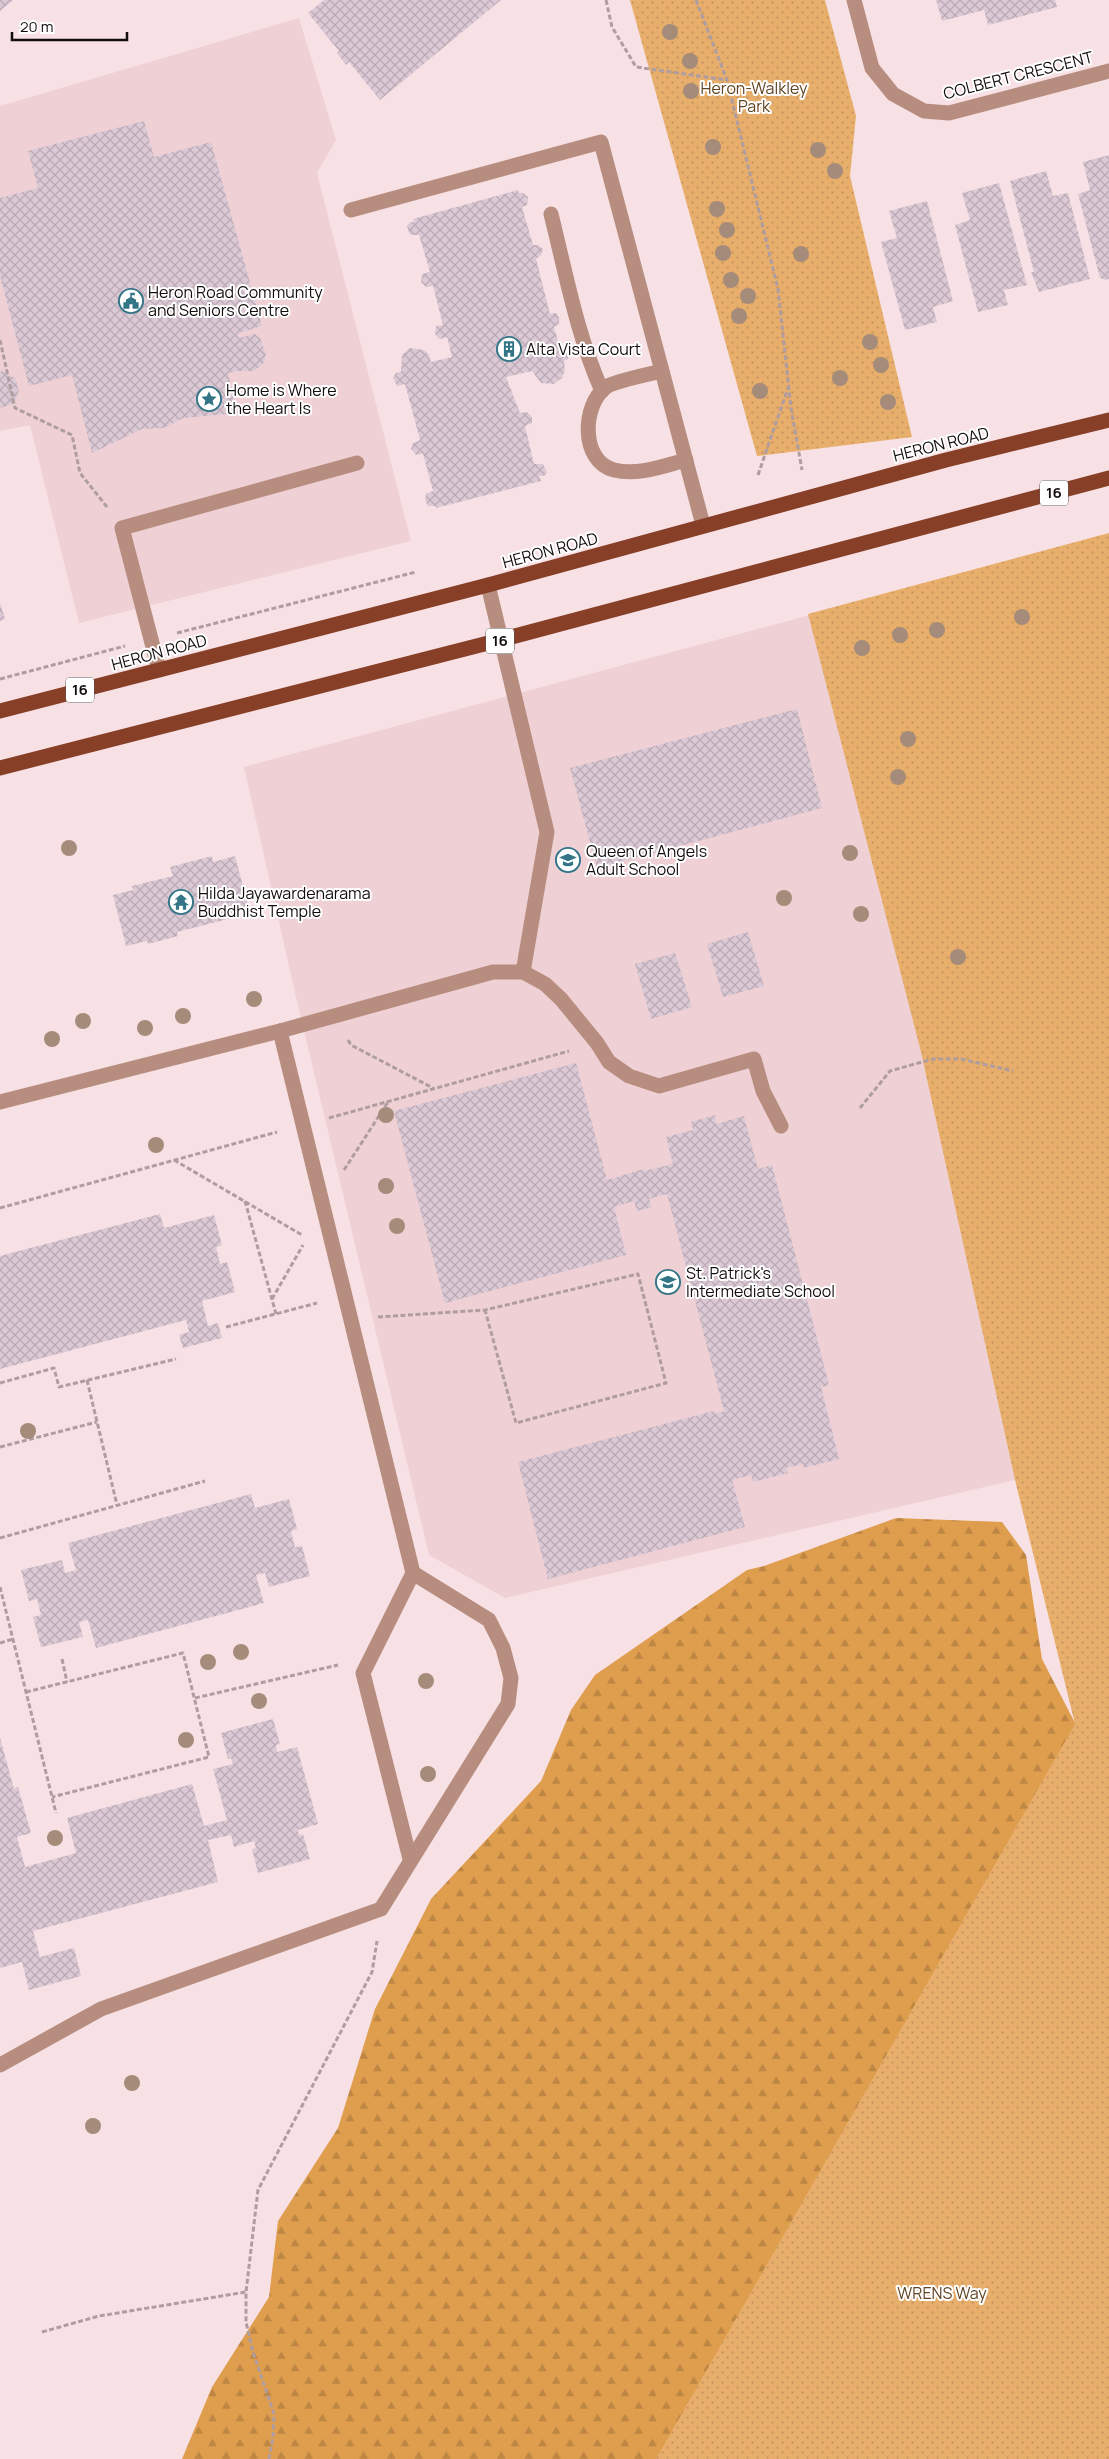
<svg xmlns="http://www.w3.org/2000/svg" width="1109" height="2459" viewBox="0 0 1109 2459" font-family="Manrope,sans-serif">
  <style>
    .built { fill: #efd0d4 }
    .forest { fill: url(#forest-firs) }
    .park { fill: url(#park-dots) }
    .building { fill: url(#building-cross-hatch) }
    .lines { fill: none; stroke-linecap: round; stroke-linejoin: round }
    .path { stroke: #af9d9f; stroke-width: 3; stroke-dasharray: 5 2.5; stroke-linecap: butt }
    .minor { stroke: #b78d7f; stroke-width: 15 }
    .major { stroke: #873f28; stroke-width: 15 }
    .tree { fill: #a48b7a }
    .labels { text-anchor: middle; stroke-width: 4; stroke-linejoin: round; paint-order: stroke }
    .shield { fill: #fff; stroke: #5a5556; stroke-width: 1 }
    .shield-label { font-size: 15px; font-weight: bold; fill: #130c0d }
    .street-label { font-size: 16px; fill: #130c0d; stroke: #fff }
    .park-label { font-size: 16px; fill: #604423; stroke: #fff }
    .poi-label { font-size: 16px; fill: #130c0d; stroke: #fff; text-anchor: start }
  </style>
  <defs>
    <pattern id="forest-firs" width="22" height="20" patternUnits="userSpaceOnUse" patternTransform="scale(1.25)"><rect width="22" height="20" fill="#df9d4e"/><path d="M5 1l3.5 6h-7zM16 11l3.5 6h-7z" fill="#be8643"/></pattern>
    <pattern id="park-dots" width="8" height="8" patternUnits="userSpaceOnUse" patternTransform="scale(1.25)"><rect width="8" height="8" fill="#e8ae6c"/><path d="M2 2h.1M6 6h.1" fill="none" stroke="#c6945c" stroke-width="1.8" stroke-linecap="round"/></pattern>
    <pattern id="building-cross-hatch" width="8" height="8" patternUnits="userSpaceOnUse" patternTransform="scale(1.25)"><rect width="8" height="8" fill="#dbc9d5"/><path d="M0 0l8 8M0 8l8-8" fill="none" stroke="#bbabb6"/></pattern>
  </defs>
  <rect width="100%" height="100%" fill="#f8e1e4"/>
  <g class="built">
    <path d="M299,18L336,140L317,173L411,541L79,623L30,425L0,431V106Z"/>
    <path d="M810,615L921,1052L1015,1480L505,1598L429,1555L296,997L244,767Z"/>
  </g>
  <path class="forest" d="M896,1518L1002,1522L1026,1555L1042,1659L1105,1781L1066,2459H182L212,2387L269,2297L278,2221L338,2128L375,2009L431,1899L541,1781L571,1710L595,1675L747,1570L764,1566Z"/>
  <g class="park">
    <path d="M630,0H825L856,116L850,176L912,437L757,456Z"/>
    <path d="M1109,533V2459H656L1075,1724L1015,1480L921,1052L808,614Z"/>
  </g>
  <g class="building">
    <path d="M0,0H13L0,11Z"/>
    <path d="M324,0H501L380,100L349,62L346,65L337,53L339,51L308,13Z"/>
    <path d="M936,0H1055L1057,7L988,25L984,10L942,21Z"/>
    <path d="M144,121L154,157L211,142L262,326L238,333L239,338L255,334L260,338L266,354L263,364L254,371H235L228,374L238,413L183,418L164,428L142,429L92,453L72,375L29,386L0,276V198L38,188L28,151Z"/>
    <path d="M1109,155V279L1106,280L1100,278L1078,194L1090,190L1083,162Z"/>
    <path d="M1046,171L1053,196L1068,193L1090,279L1039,292L1031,272H1034L1010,181Z"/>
    <path d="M999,183L1027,285L1004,290L1008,305L978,312L955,225L970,220L962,193Z"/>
    <path d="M518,190L519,193H523L528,197L527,205L522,207L533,245H538L543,249L541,255L536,259L550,314L556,313L559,317V324L554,327L560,348H567L569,351L568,359L564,361L565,370L562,378L554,384L541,383L532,371L506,377L520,413L527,412L532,417V423L525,426L534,464H543L547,472L544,476H539L541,481L436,508V506H428L425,500L426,494L433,491L423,454L416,455L411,449L413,443L420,440L405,384L397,386L393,378L396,373L401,372L402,355L410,348L424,350L429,355L431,362L452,357L447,337L440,339L435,334L436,326L443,325L433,286L426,287L421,282L422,274L430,272L419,235H410L407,226L410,222H414L413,219Z"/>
    <path d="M927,201L953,301L933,307L937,322L905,330L881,242L897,238L889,211Z"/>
    <path d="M2,371L15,378L19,391L13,404L0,408V372Z"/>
    <path d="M0,603L5,619L0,621Z"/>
    <path d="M797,709L822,808L597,868L570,768Z"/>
    <path d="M212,856L213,862L235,856L249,909L227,914L228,919L177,932L178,936L148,944L147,941L126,946L113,895L133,890L132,886L173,876L170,867Z"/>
    <path d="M748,932L764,986L723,997L707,944Z"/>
    <path d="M675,953L692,1007L651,1019L635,964Z"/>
    <path d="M576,1063L607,1180L643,1169L644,1171L673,1164L666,1137L693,1130L691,1122L715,1115L716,1124L744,1116L758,1169L772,1165L829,1385L821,1387L839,1459L804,1468L803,1464L786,1468L788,1473L753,1482L751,1475L732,1480L745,1527L548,1579L518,1462L714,1411L715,1414L724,1411L667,1194L649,1199L652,1207L637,1211L634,1201L614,1207L626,1255L445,1303L394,1111Z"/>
    <path d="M160,1214L164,1228L214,1215L222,1245L216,1247L220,1264L227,1262L235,1292L202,1301L208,1326L218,1323L222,1338L183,1348L179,1335L189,1332L186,1320L0,1369V1256Z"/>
    <path d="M251,1494L255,1508L289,1499L297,1529L291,1531L295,1547L302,1546L310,1576L269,1587L265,1573L256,1575L264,1603L96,1648L88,1620L79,1622L83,1637L41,1647L33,1617L41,1615L37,1599L29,1601L21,1570L62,1560L65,1573L76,1570L68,1543Z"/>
    <path d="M273,1719L280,1744L276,1745L277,1752L297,1747L318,1824L298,1830L299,1835L303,1834L310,1859L258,1873L252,1849L256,1848L254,1841L234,1847L231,1835L208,1840L218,1882L33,1931L40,1957L74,1948L81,1976L29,1990L22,1962L0,1968V1738L14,1789L18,1787L31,1833L17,1837L25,1867L76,1853L67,1818L192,1784L204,1826L227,1820L213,1769L233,1764L231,1758L228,1759L221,1733Z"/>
  </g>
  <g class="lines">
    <g class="path">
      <path d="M606,0L612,27L636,67L727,80"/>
      <path d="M696,0L727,80L778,289L791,408L802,470"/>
      <path d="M0,340L15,408L72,435L80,473L107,507"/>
      <path d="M758,475L788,388"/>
      <path d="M177,633L416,572"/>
      <path d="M0,679L125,646"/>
      <path d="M348,1040L351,1045L433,1088"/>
      <path d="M860,1108L890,1071L933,1059H961L1013,1071"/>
      <path d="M329,1118L569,1051"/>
      <path d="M174,1160L302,1235"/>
      <path d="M344,1170L388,1102"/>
      <path d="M245,1201L276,1314"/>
      <path d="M0,1208L277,1132"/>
      <path d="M272,1299L303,1245"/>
      <path d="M378,1317L485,1310L638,1274L666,1383L516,1423L485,1310"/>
      <path d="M226,1327L317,1303"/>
      <path d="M87,1380L117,1505"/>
      <path d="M0,1383L54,1368L59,1387L176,1359"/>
      <path d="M0,1447L97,1422"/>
      <path d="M0,1538L205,1481"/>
      <path d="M0,1587L56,1813"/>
      <path d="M0,1643L13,1639"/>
      <path d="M62,1659L67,1682"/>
      <path d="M26,1692L183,1653L209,1757L52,1797"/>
      <path d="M195,1698L338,1665"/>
      <path d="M42,2332L99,2316L246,2292"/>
      <path d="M269,2459L273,2437L274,2414L253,2352L246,2322V2292L258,2190L372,1972L377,1941"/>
    </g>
    <g class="minor">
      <path d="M854,0L872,68L893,94L924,111L949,113L1109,71"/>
      <path d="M351,210L601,142L703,525"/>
      <path d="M551,214C566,274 577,335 602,391"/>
      <path d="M662,371C650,374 615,381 606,387C582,405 580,461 614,470C638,476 663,466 686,460"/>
      <path d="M488,585L547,832L523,972"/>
      <path d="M159,670L122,528L357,463"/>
      <path d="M280,1031L413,1573L363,1673L410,1859"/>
      <path d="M0,1102L280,1031L493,972H523L545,984L561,999L597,1043L609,1062L629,1076L659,1086L754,1059L763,1091L781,1126"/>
      <path d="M0,2065L101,2009L381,1909L508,1704L511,1678L503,1648L489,1620L413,1573"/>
    </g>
    <g class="major">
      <path d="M0,711L488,585L946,460L1109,420"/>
      <path d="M0,768L500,640L1109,478"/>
    </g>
  </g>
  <g class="tree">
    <circle cx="670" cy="32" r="8"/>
    <circle cx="690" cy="61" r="8"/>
    <circle cx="691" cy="91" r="8"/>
    <circle cx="713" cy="147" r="8"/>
    <circle cx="818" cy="150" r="8"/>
    <circle cx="835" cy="171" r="8"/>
    <circle cx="717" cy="209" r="8"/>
    <circle cx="727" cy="230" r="8"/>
    <circle cx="723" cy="253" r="8"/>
    <circle cx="801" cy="254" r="8"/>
    <circle cx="731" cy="280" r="8"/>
    <circle cx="748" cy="296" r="8"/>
    <circle cx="739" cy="316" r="8"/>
    <circle cx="870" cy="342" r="8"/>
    <circle cx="881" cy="365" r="8"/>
    <circle cx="840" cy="378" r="8"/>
    <circle cx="760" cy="391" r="8"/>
    <circle cx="888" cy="402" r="8"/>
    <circle cx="1022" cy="617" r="8"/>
    <circle cx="937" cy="630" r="8"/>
    <circle cx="900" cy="635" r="8"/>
    <circle cx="862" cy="648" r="8"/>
    <circle cx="908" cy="739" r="8"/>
    <circle cx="898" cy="777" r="8"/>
    <circle cx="69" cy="848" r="8"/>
    <circle cx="850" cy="853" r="8"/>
    <circle cx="784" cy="898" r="8"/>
    <circle cx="861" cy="914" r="8"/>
    <circle cx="958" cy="957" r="8"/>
    <circle cx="254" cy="999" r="8"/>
    <circle cx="183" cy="1016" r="8"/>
    <circle cx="83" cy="1021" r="8"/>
    <circle cx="145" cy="1028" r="8"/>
    <circle cx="52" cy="1039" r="8"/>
    <circle cx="386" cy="1115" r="8"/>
    <circle cx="156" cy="1145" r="8"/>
    <circle cx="386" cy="1186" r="8"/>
    <circle cx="397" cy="1226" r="8"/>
    <circle cx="28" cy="1431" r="8"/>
    <circle cx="241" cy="1652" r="8"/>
    <circle cx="208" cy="1662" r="8"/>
    <circle cx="426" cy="1681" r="8"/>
    <circle cx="259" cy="1701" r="8"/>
    <circle cx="186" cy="1740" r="8"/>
    <circle cx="428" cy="1774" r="8"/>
    <circle cx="55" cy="1838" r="8"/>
    <circle cx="132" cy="2083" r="8"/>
    <circle cx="93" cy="2126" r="8"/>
  </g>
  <defs>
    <symbol id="civic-ring" viewBox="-11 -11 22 22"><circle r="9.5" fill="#fff" stroke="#337587" stroke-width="1.5"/><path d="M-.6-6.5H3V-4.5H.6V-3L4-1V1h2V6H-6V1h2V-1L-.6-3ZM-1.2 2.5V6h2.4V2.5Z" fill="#337587"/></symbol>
    <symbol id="building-ring" viewBox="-11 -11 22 22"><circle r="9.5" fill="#fff" stroke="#337587" stroke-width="1.5"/><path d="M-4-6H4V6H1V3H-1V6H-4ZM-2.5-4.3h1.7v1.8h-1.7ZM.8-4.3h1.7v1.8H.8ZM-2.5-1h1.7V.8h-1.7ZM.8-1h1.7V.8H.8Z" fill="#337587"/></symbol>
    <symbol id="sight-ring" viewBox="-11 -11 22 22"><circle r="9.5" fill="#fff" stroke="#337587" stroke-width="1.5"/><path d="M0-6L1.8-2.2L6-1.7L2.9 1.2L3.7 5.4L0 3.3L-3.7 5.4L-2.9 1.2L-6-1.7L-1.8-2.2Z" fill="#337587"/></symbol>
    <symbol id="school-ring" viewBox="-11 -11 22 22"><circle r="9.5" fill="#fff" stroke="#337587" stroke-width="1.5"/><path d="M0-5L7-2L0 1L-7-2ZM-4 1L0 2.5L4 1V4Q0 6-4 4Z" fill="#337587"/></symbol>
    <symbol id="temple-ring" viewBox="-11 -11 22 22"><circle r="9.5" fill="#fff" stroke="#337587" stroke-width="1.5"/><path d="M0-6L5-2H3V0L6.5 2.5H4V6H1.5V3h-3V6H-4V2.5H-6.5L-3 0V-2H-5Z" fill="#337587"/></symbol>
  </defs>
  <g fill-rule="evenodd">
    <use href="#civic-ring" x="117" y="287" width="28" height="28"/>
    <use href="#building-ring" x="495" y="335" width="28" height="28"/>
    <use href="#sight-ring" x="195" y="385" width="28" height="28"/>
    <use href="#school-ring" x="554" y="846" width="28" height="28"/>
    <use href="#temple-ring" x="167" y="888" width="28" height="28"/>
    <use href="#school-ring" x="654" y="1268" width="28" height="28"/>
  </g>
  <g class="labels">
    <g class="shield">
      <rect x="1040" y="480.5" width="28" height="25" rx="4"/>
      <rect x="486" y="628.5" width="28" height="25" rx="4"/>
      <rect x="66" y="677.5" width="28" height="25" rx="4"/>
    </g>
    <g class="shield-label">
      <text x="1054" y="498">16</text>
      <text x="500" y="646">16</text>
      <text x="80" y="695">16</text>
    </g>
    <g class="street-label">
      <text transform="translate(1018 75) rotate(-14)" y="6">COLBERT CRESCENT</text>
      <text transform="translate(941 444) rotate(-14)" y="6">HERON ROAD</text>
      <text transform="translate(550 550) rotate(-15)" y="6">HERON ROAD</text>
      <text transform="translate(159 652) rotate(-15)" y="6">HERON ROAD</text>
    </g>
    <g class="park-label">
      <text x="754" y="94">Heron-Walkley<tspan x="754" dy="18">Park</tspan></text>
      <text x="942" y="2299">WRENS Way</text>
    </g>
    <g class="poi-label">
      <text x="148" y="298">Heron Road Community<tspan x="148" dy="18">and Seniors Centre</tspan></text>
      <text x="526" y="355">Alta Vista Court</text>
      <text x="226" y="396">Home is Where<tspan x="226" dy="18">the Heart Is</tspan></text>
      <text x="586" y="857">Queen of Angels<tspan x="586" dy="18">Adult School</tspan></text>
      <text x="198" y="899">Hilda Jayawardenarama<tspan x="198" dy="18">Buddhist Temple</tspan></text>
      <text x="686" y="1279">St. Patrick's<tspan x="686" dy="18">Intermediate School</tspan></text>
    </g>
  </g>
  <path d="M12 32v8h115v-8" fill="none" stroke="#130c0d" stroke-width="2.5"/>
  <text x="20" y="32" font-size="15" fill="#130c0d" stroke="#ffffff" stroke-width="4" paint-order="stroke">20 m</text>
</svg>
